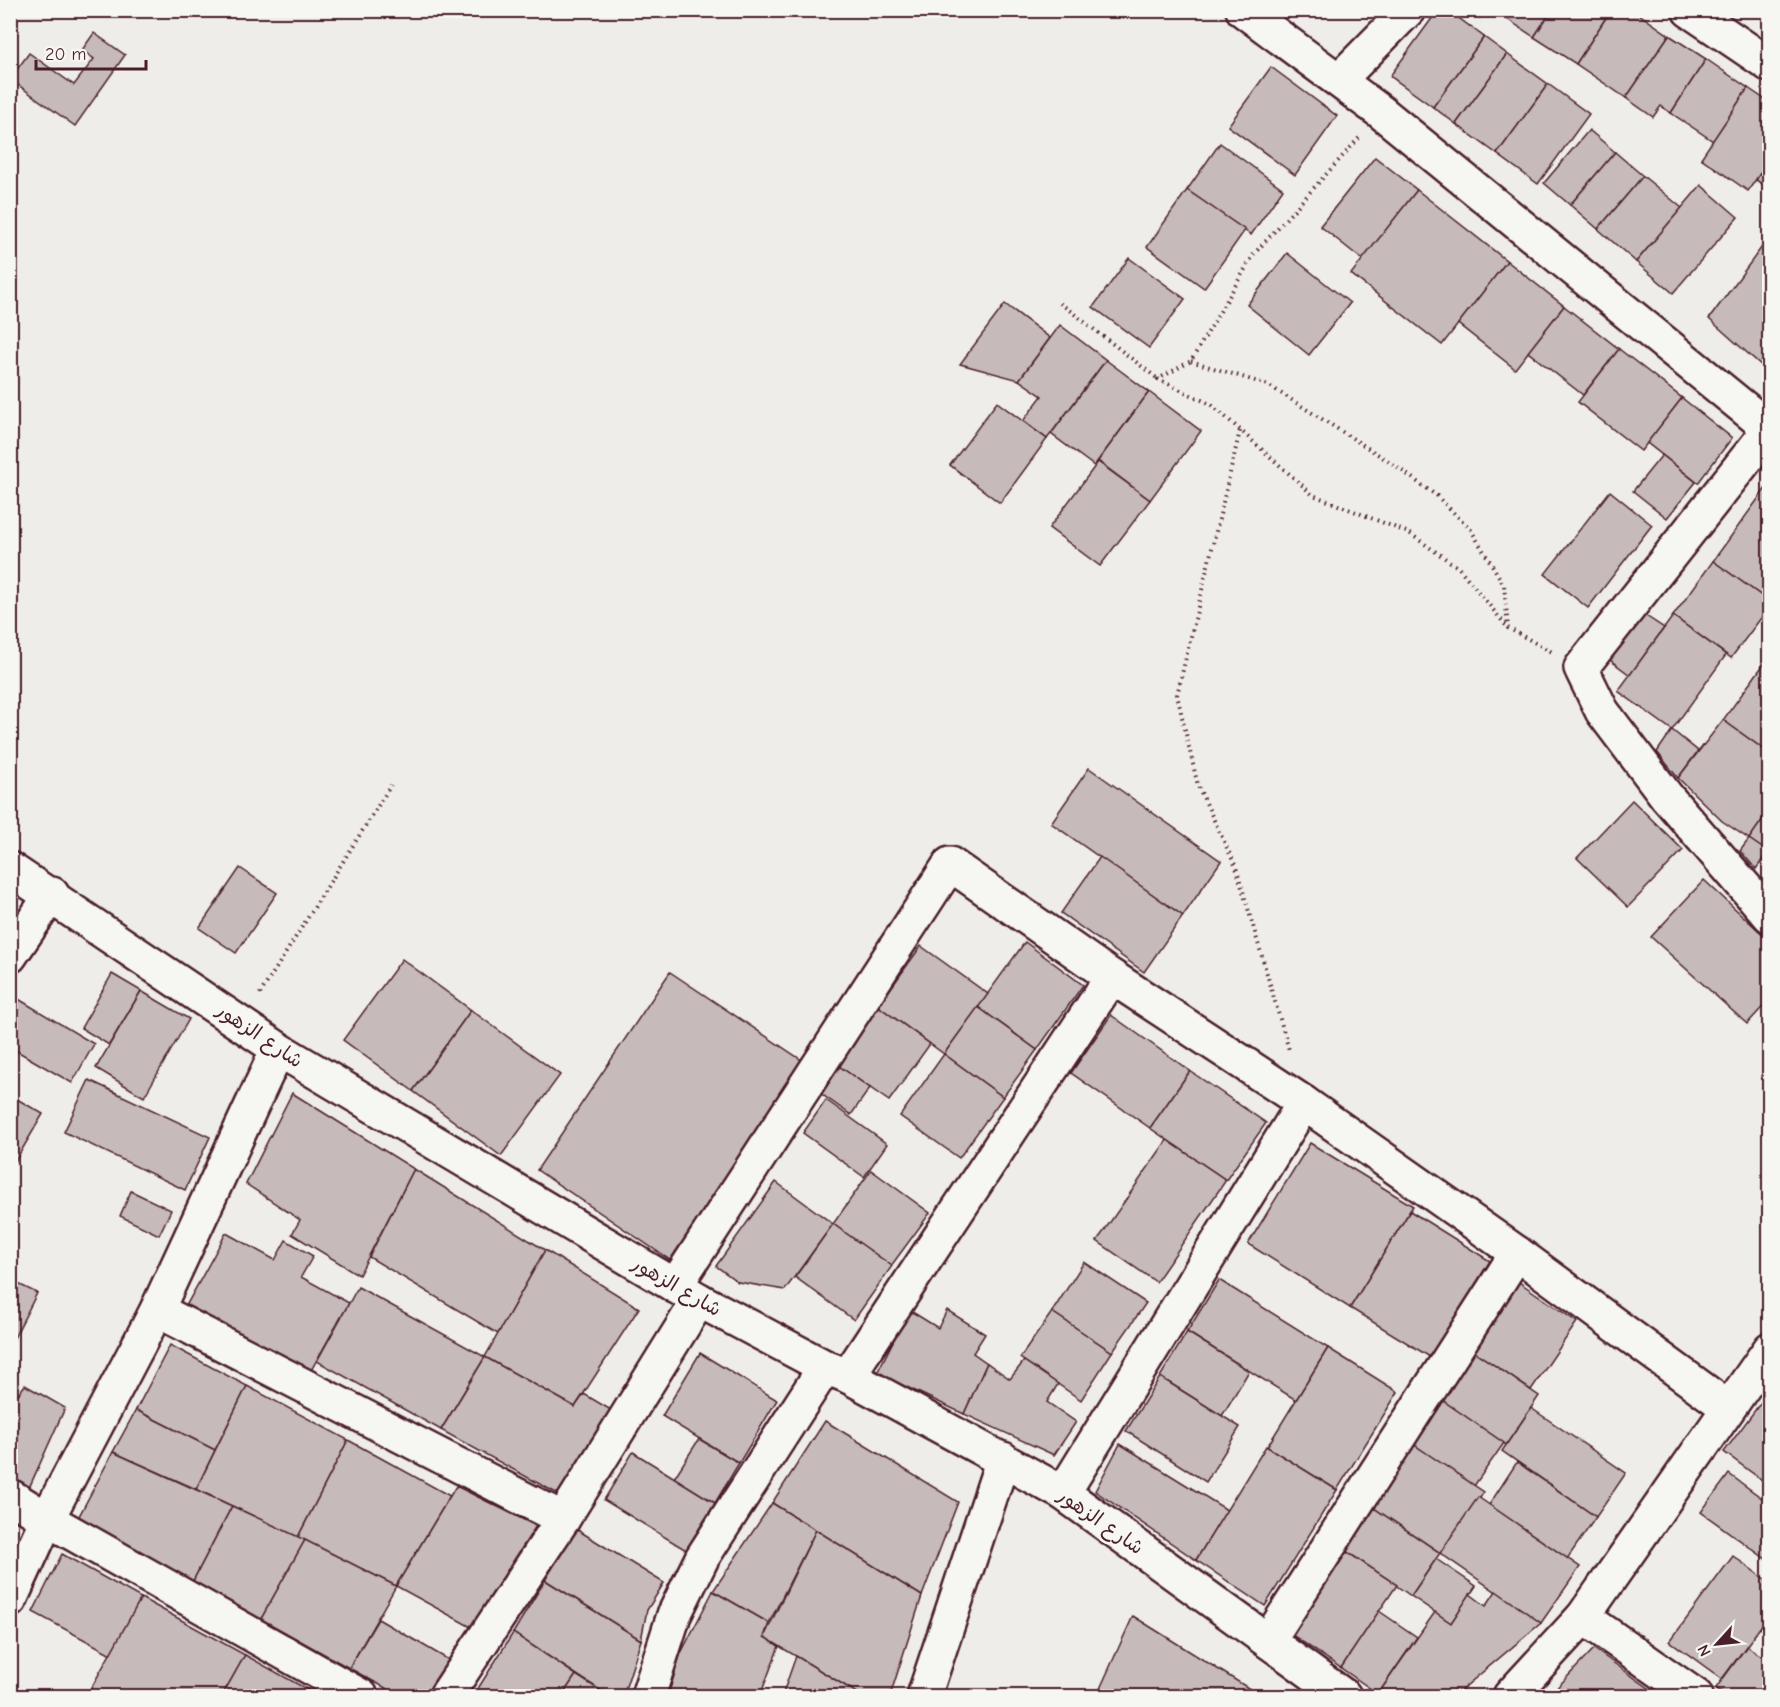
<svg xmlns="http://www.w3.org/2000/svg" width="1780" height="1707" viewBox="0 0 1780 1707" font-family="'Comic Neue','Playpen Sans Arabic',sans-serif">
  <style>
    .building { fill: #c6babb; stroke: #4a1f2b; stroke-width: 1.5 }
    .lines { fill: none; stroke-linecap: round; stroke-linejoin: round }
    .minor-casing { stroke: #4a1f2b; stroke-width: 38 }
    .path { stroke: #4a1f2b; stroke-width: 4; stroke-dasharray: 1.5 4.5; stroke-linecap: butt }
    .minor { stroke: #f6f6f2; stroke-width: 33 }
    .labels { text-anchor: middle; stroke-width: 5; stroke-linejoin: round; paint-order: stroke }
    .street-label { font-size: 20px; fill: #4a1f2b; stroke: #f6f6f2 }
  </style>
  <rect width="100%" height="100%" fill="#efedea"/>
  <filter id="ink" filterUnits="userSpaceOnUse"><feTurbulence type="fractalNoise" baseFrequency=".0167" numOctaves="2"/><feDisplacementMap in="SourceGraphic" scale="12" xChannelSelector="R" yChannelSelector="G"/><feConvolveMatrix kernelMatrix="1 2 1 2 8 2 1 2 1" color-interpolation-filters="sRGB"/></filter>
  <g filter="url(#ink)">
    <g class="building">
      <path d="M1438,10H1448L1484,37L1433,107L1390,76Z"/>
      <path d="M1468,10H1488L1480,18Z"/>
      <path d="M1494,10H1552L1534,37Z"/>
      <path d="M1552,10H1611L1576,64L1534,37Z"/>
      <path d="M1611,10H1633L1669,35L1626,98L1576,64Z"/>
      <path d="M94,33L125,55L75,126L10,79L29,53L74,85L94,59L82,50Z"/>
      <path d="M1669,35L1706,59L1671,113L1661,106L1653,117L1626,98Z"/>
      <path d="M1484,37L1507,54L1456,124L1433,107Z"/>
      <path d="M1507,54L1548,84L1497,154L1456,124Z"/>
      <path d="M1706,59L1748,88L1713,141L1671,113Z"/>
      <path d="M1271,67L1337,116L1295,175L1228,126Z"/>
      <path d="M1548,84L1589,114L1538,184L1497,154Z"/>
      <path d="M1748,88L1770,103V159L1748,191L1701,158Z"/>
      <path d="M1589,130L1615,152L1570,205L1544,183Z"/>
      <path d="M1220,143L1283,189L1251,235L1187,190Z"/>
      <path d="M1615,152L1643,176L1598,229L1570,205Z"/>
      <path d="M1375,157L1417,190L1363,260L1320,226Z"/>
      <path d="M1770,159V189L1756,180Z"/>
      <path d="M1643,176L1682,208L1636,262L1598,229Z"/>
      <path d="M1701,185L1738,217L1673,293L1636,262Z"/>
      <path d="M1187,190L1245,230L1204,288L1147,247Z"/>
      <path d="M1417,190L1507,261L1442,345L1351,274Z"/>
      <path d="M1767,240L1770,242V373L1709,319Z"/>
      <path d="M1287,253L1350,303L1309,355L1247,305Z"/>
      <path d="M1129,258L1185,299L1149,348L1093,307Z"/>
      <path d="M1507,261L1564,306L1515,369L1458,324Z"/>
      <path d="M1005,304L1050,338L1019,380L960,364Z"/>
      <path d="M1564,306L1619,349L1583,395L1528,352Z"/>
      <path d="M1060,325L1106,360L1047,439L1023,421L1042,396L1019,380Z"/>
      <path d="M1619,349L1682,398L1641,451L1578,402Z"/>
      <path d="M1106,360L1149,392L1094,466L1051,434Z"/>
      <path d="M1149,392L1201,431L1150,500L1098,461Z"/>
      <path d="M1682,398L1732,438L1698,483L1647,443Z"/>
      <path d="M997,402L1047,439L1000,503L950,465Z"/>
      <path d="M1662,455L1696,482L1667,518L1633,491Z"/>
      <path d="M1098,462L1150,500L1100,566L1049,528Z"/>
      <path d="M1766,488L1770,491V602L1713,561Z"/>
      <path d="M1610,491L1652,525L1588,608L1545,574Z"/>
      <path d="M1713,561L1770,602V606L1731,658L1673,616Z"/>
      <path d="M1643,614L1664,628L1630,675L1610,660Z"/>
      <path d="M1673,616L1726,655L1672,730L1618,691Z"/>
      <path d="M1769,657H1770V754L1723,720Z"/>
      <path d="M1723,720L1770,754V810L1749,839L1722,821L1678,778Z"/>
      <path d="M1672,730L1698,751L1678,778L1657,752Z"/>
      <path d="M1089,768L1221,861L1183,916L1051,823Z"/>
      <path d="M1632,800L1683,850L1628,907L1577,858Z"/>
      <path d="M1765,816L1770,819V854L1749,839Z"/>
      <path d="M1749,839L1768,852L1756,869L1740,851Z"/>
      <path d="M1100,857L1183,916L1144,972L1061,913Z"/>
      <path d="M240,868L277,893L236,953L199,928Z"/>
      <path d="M1704,880L1770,941V999L1747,1024L1651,937Z"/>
      <path d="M1025,942L1083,985L1037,1050L978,1007Z"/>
      <path d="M921,946L988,994L944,1054L878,1006Z"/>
      <path d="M402,959L471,1010L413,1091L343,1040Z"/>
      <path d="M670,972L803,1061L670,1260L537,1170Z"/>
      <path d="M112,974L141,991L109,1045L81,1028Z"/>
      <path d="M141,991L189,1019L144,1097L96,1068Z"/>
      <path d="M10,994L94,1044L72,1083L10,1047Z"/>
      <path d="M878,1006L930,1044L889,1101L836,1064Z"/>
      <path d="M978,1007L1037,1050L1003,1097L944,1054Z"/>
      <path d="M471,1010L560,1075L501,1156L413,1091Z"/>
      <path d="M1111,1015L1190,1071L1150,1128L1071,1073Z"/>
      <path d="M944,1054L1003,1097L959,1158L900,1116Z"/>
      <path d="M836,1064L870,1088L851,1115L817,1091Z"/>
      <path d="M1190,1071L1266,1123L1226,1180L1150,1128Z"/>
      <path d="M89,1080L210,1137L185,1190L64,1132Z"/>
      <path d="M292,1093L414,1169L359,1275L292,1234L300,1220L246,1184Z"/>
      <path d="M10,1095L43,1114L10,1170Z"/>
      <path d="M826,1100L887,1144L864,1177L803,1133Z"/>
      <path d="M1167,1140L1226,1180L1156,1282L1097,1241Z"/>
      <path d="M1310,1143L1413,1206L1350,1308L1248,1244Z"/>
      <path d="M414,1169L545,1250L498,1334L369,1257Z"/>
      <path d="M871,1170L930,1213L891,1266L833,1224Z"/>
      <path d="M776,1182L833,1224L785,1290L738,1282L716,1266Z"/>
      <path d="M131,1191L171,1210L159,1235L120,1216Z"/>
      <path d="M1410,1211L1490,1261L1430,1357L1350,1308Z"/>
      <path d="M833,1224L892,1266L854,1320L795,1277Z"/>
      <path d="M226,1233L275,1260L286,1240L313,1256L301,1277L349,1303L310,1372L186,1306Z"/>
      <path d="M545,1250L639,1308L575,1407L485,1357Z"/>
      <path d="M1084,1262L1146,1303L1112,1352L1052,1312Z"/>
      <path d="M10,1280L37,1293L10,1346Z"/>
      <path d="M1219,1280L1328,1348L1296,1400L1187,1332Z"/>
      <path d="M1519,1282L1577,1322L1531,1390L1472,1350Z"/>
      <path d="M358,1287L485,1357L441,1430L317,1361Z"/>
      <path d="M909,1310L938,1328L947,1310L985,1334L973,1353L987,1363L964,1414L877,1373Z"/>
      <path d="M1052,1312L1112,1352L1081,1400L1020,1358Z"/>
      <path d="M1187,1332L1249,1371L1222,1416L1160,1377Z"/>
      <path d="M170,1345L247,1386L215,1450L136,1410Z"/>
      <path d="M1328,1348L1398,1392L1337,1490L1267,1447Z"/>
      <path d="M1472,1350L1539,1396L1506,1445L1439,1398Z"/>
      <path d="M700,1353L777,1400L739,1463L662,1416Z"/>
      <path d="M485,1357L575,1407L584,1394L611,1410L558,1494L441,1430Z"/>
      <path d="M1024,1361L1058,1384L1047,1402L1076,1422L1054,1455L964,1414L987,1363L1010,1379Z"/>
      <path d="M1160,1377L1240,1427L1206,1482L1126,1431Z"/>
      <path d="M25,1385L65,1408L29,1488L10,1475V1405Z"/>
      <path d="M247,1386L348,1440L298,1537L196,1489Z"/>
      <path d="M10,1388L19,1393L10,1405Z"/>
      <path d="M1770,1390V1486L1724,1452Z"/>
      <path d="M1439,1398L1504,1443L1474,1486L1410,1442Z"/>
      <path d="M1531,1408L1626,1473L1596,1517L1502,1451Z"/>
      <path d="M136,1410L215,1450L196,1489L113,1452Z"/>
      <path d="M825,1421L958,1502L922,1596L772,1503Z"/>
      <path d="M699,1439L739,1463L715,1503L674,1478Z"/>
      <path d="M348,1440L450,1496L396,1586L298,1537Z"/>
      <path d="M1410,1442L1484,1492L1442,1554L1368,1504Z"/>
      <path d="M1120,1444L1227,1510L1196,1560L1095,1491Z"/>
      <path d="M1266,1446L1337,1490L1265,1606L1196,1560Z"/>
      <path d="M113,1452L232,1506L193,1581L78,1518Z"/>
      <path d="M633,1452L715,1503L686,1550L604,1500Z"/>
      <path d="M1517,1462L1596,1517L1567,1559L1489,1505Z"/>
      <path d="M1729,1474L1770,1504V1562L1701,1512Z"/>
      <path d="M456,1486L536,1526L471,1627L396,1586Z"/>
      <path d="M1478,1497L1580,1567L1541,1623L1440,1553Z"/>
      <path d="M772,1503L816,1530L769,1623L713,1591Z"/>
      <path d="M1368,1504L1440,1553L1411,1596L1339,1546Z"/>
      <path d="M232,1506L305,1540L261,1619L193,1581Z"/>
      <path d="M576,1529L664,1583L647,1610L641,1640L545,1580Z"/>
      <path d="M816,1530L922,1596L890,1696H862L764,1637Z"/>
      <path d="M305,1540L396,1586L349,1668L261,1619Z"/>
      <path d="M1347,1552L1397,1585L1341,1668L1291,1634Z"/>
      <path d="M62,1554L141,1598L111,1654L33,1612Z"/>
      <path d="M1733,1556L1770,1583V1614L1722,1679L1670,1641Z"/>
      <path d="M1436,1559L1476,1586L1451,1623L1411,1596Z"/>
      <path d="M545,1580L641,1640L623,1696H609L513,1633Z"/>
      <path d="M713,1591L769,1623L764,1637L779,1646L760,1696H668L680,1655Z"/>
      <path d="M1496,1591L1541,1623L1454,1696H1382L1378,1694L1435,1612L1451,1623L1470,1594L1486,1606Z"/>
      <path d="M141,1598L245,1655L222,1696H97L89,1692Z"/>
      <path d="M1379,1611L1417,1637L1378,1694L1341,1668Z"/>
      <path d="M1133,1616L1261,1696H1105L1098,1693Z"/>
      <path d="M378,1619L449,1660L426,1696H400L349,1668Z"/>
      <path d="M513,1633L576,1675L562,1696H487L477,1690Z"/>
      <path d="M1747,1646L1770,1662L1769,1696H1727L1716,1688Z"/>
      <path d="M1594,1649L1660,1696H1549Z"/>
      <path d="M245,1655L310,1691L307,1696H222Z"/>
      <path d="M796,1656L862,1696H782Z"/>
      <path d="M576,1675L609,1696H562Z"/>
      <path d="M10,1686L27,1696H10Z"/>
    </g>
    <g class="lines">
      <defs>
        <g id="minor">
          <path d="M1243,10L1381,112L1770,429"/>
          <path d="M1689,10L1770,65"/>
          <path d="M1339,80L1408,10"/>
          <path d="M1770,429L1581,668L1602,711L1667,797L1770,916"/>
          <path d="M10,869L278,1049L699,1300L825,1367L848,1376L1063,1493L1344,1696"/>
          <path d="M10,956L52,894"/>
          <path d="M675,1286L950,864L1112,977L1304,1103L1517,1253L1727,1407"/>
          <path d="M157,1310L563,1519"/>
          <path d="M848,1376L1112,977"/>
          <path d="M1063,1493L1304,1103"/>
          <path d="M10,1496L47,1519L361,1696"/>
          <path d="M10,1600L47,1519L157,1310L278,1049"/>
          <path d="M1583,1617L1696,1696"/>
          <path d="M1268,1641L1517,1253"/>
          <path d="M446,1696L563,1519L699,1300"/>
          <path d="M648,1696L674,1615L702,1558L825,1367"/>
          <path d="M924,1696L1003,1459"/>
          <path d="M1510,1696L1583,1617L1770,1349"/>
        </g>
      </defs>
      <use href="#minor" class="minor-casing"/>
      <g class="path">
        <path d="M1359,138L1254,254L1191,361L1158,379L1212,405L1313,495L1409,533L1459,568L1508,628"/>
        <path d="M1060,303L1158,379"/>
        <path d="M1191,361L1268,385L1390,462L1437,496L1471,530L1504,585L1508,628L1552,652"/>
        <path d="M1240,431L1177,695L1198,786L1236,867L1289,1050"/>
        <path d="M260,994L391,785"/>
      </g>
      <use href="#minor" class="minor"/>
    </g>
  </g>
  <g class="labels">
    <g class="street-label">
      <text transform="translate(260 1035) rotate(34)" y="7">شارع الزهور</text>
      <text transform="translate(677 1286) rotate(30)" y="7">شارع الزهور</text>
      <text transform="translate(1101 1521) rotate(35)" y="7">شارع الزهور</text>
    </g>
  </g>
  <rect width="1780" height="1707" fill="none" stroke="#f6f6f2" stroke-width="36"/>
  <rect x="18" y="18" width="1744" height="1671" fill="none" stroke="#4a1f2b" stroke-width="2" filter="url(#ink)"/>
  <g transform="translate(1717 1644) rotate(243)" stroke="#f6f6f2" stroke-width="4.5" paint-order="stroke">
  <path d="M0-4.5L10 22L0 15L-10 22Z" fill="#4a1f2b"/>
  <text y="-9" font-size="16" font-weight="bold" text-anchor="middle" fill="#4a1f2b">N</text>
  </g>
  <path d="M36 60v9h110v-9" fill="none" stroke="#4a1f2b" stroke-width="3"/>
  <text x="45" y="60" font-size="18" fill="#4a1f2b" stroke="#f6f6f2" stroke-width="4.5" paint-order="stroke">20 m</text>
</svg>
